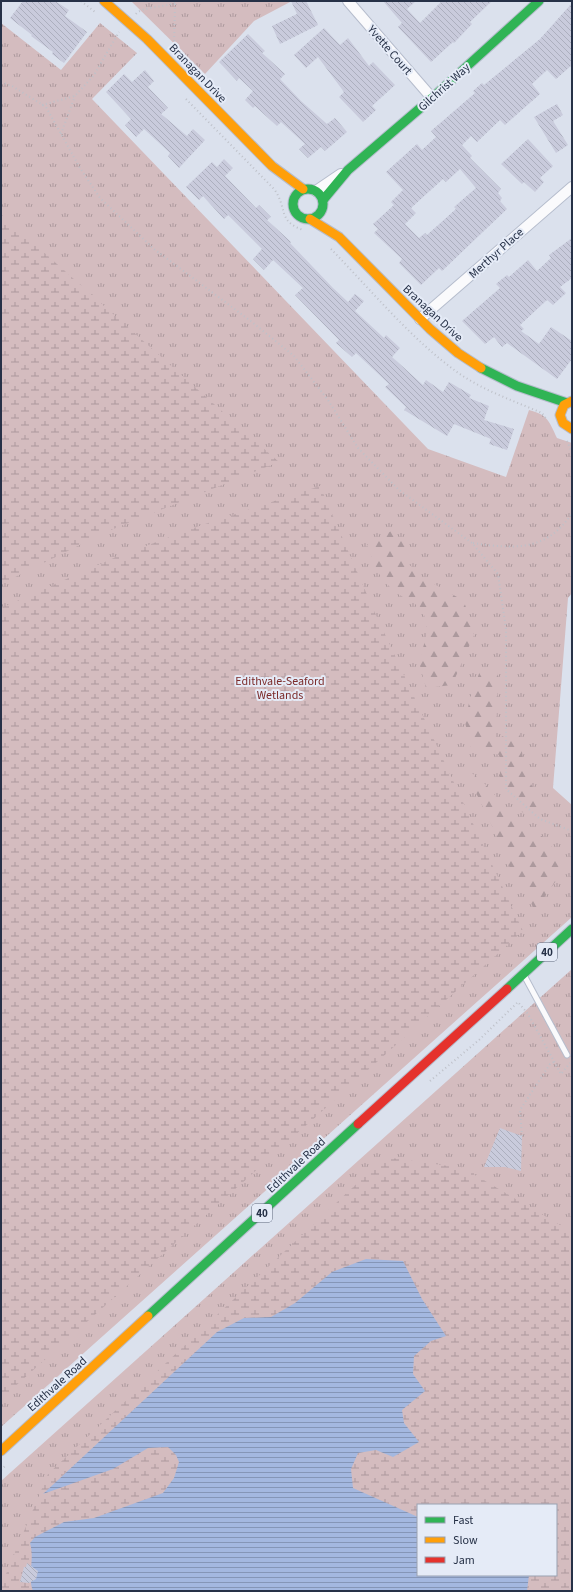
<svg xmlns="http://www.w3.org/2000/svg" width="573" height="1592" viewBox="0 0 573 1592" font-family="'Source Sans 3',sans-serif">
  <style>
    .grass { fill: url(#grass-tufts); fill-rule: evenodd }
    .forest { fill: url(#forest-firs) }
    .wetland { fill: url(#wetland-marsh); fill-rule: evenodd }
    .water { fill: url(#water-rules) }
    .building { fill: url(#building-back-hatch); fill-rule: evenodd }
    .lines { fill: none; stroke-linecap: round; stroke-linejoin: round }
    .lane-casing { stroke: #b6bdcd; stroke-width: 7 }
    .street-casing { stroke: #b6bdcd; stroke-width: 12 }
    .fast-casing { stroke: #b6bdcd; stroke-width: 11 }
    .slow-casing { stroke: #b6bdcd; stroke-width: 11 }
    .jam-casing { stroke: #b6bdcd; stroke-width: 11 }
    .path { stroke: #bec1c9; stroke-width: 2; stroke-dasharray: 1 3; stroke-linecap: butt }
    .lane { stroke: #fafafc; stroke-width: 5 }
    .street { stroke: #fafafc; stroke-width: 10 }
    .fast { stroke: #30b455; stroke-width: 9 }
    .slow { stroke: #ff9f0a; stroke-width: 9 }
    .jam { stroke: #e5322d; stroke-width: 9 }
    .labels { text-anchor: middle; stroke-width: 4; stroke-linejoin: round; paint-order: stroke }
    .shield { fill: #e5ebf7; stroke: #5f697c; stroke-width: 1 }
    .shield-label { font-size: 11px; font-weight: bold; fill: #263147 }
    .street-label { font-size: 12px; fill: #263147; stroke: #e5ebf7 }
    .park-label { font-size: 12px; fill: #7b2a29; stroke: #e5ebf7 }
  </style>
  <defs>
    <pattern id="grass-tufts" width="24" height="20" patternUnits="userSpaceOnUse"><rect width="24" height="20" fill="#d4bcbf"/><path d="M3 7l-1-3M5 7V3M7 7l1-3M15 17l-1-3M17 17v-4M19 17l1-3" fill="none" stroke="#ac999d"/></pattern>
    <pattern id="forest-firs" width="22" height="20" patternUnits="userSpaceOnUse"><rect width="22" height="20" fill="#d4bcbf"/><path d="M5 1l3.5 6h-7zM16 11l3.5 6h-7z" fill="#ac999d"/></pattern>
    <pattern id="wetland-marsh" width="20" height="14" patternUnits="userSpaceOnUse"><rect width="20" height="14" fill="#d4bcbf"/><path d="M1 5h8M5 5V1M11 12h8M15 12V8" fill="none" stroke="#ac999d"/></pattern>
    <pattern id="water-rules" width="6" height="5" patternUnits="userSpaceOnUse"><rect width="6" height="5" fill="#a4b8e0"/><path d="M0 2.5h6" fill="none" stroke="#8596b7"/></pattern>
    <pattern id="building-back-hatch" width="6" height="6" patternUnits="userSpaceOnUse"><rect width="6" height="6" fill="#c9cbdc"/><path d="M-1 5l2 2M0 0l6 6M5-1l2 2" fill="none" stroke="#acafbe"/></pattern>
  </defs>
  <rect width="100%" height="100%" fill="#dbe1ed"/>
  <g class="grass">
    <path d="M132,1H292L254,21L205,74L132,2Z"/>
    <path d="M1,23L61,70L100,23L137,53L92,99L428,449L506,477L529,410C548,415 549,421 557,438L572,443V593L568,598L553,788L572,805V917L1,1427Z"/>
    <path d="M572,969V1591H1V1481ZM418,1505H556V1575H418Z"/>
  </g>
  <g class="forest">
    <path d="M391,531L406,543L408,563L420,576L464,601L474,635L452,685L426,688L419,662L426,637V621L422,608L393,591L377,571L367,545Z"/>
    <path d="M498,670L496,739L519,730L525,774L544,806L528,818L500,789V755L471,749L465,722L470,698L480,671Z"/>
    <path d="M463,766L483,782L513,815L548,841L566,867L535,910L508,864L494,830Z"/>
  </g>
  <g class="wetland">
    <path d="M1,214L279,462L106,532L1,584Z"/>
    <path d="M320,486L375,613L523,931L1,1399V608L116,557L202,525Z"/>
    <path d="M385,1157L463,1168L572,1232V1591H1V1586L48,1474ZM418,1505H556V1575H418Z"/>
  </g>
  <path class="water" d="M366,1259L403,1261L422,1299L446,1336L431,1341L414,1356L413,1374L425,1391L402,1410L404,1423L419,1442L393,1457L376,1450L358,1453L351,1469L353,1488L418,1517V1575H529L527,1591H33C27,1576 35,1559 30,1543L35,1537L64,1522L94,1518L163,1493L174,1478L179,1462L176,1455L168,1447L148,1448L113,1469L43,1494L217,1332L244,1318L271,1317L295,1303L332,1272Z"/>
  <g class="building">
    <path d="M23,1H55L69,10L65,16L87,32L64,63L52,54L53,52L31,36L32,35L10,18Z"/>
    <path d="M291,1H306L318,25L280,44L272,26L297,14Z"/>
    <path d="M383,1H416L407,9L420,23L442,1H492L470,22L472,24L454,43L453,42L431,62L398,27L402,23Z"/>
    <path d="M572,3V65L556,79L547,70L532,84L540,94L505,125L500,120L477,142L471,136L462,145L472,156L470,158L501,189L498,193L502,198L500,201L507,209L442,271L439,268L421,285L399,263L402,259L374,233L378,229L373,224L394,205L391,202L403,190L386,172L417,144L422,150L436,137L431,131L475,93L473,91L482,83L484,85L540,39ZM460,169L476,188L454,207L456,209L427,235L425,233L419,238L405,224L416,213L411,208L443,179L446,182Z"/>
    <path d="M324,28L340,45L348,38L369,66L373,62L395,85L372,106L376,110L363,122L339,97L344,92L318,57L306,68L294,55Z"/>
    <path d="M248,34L265,51L262,53L285,74L280,79L301,101L327,124L335,118L347,132L325,151L321,147L308,158L299,149L305,144L281,122L277,126L255,106L253,108L245,100L253,91L239,78L237,81L219,62Z"/>
    <path d="M145,70L154,81L148,87L168,108L161,114L187,136L193,129L205,140L179,168L168,156L170,153L144,129L136,137L125,125L131,119L106,92L124,74L132,82Z"/>
    <path d="M557,104L563,115L553,121L568,145L556,153L534,117Z"/>
    <path d="M528,139L553,166L540,178L544,182L535,192L524,182L522,184L501,164Z"/>
    <path d="M224,159L233,168L225,176L256,208L259,205L271,217L267,220L291,242L290,243L333,288L348,302L355,294L364,301L355,311L384,338L386,335L400,348L392,357L423,385L426,380L443,392L449,382L471,395L469,398L489,406L484,420L514,429L507,450L489,444L491,439L454,424L447,436L404,410L406,407L385,387L389,384L356,353L352,357L336,343L339,340L295,295L303,288L273,260L264,270L253,259L262,249L228,215L224,219L203,196L199,200L186,187L212,162L217,167Z"/>
    <path d="M572,238V278L560,287L566,293L553,305L547,300L520,325L524,329L521,331L539,344L551,327L572,341V359L557,379L507,343L502,347L494,337L485,344L462,321L500,288L496,284L507,275L509,277L528,260L537,271L551,258L549,255Z"/>
    <path d="M500,1128L522,1136L521,1171L505,1167H484Z"/>
    <path d="M27,1563L38,1571L36,1579L29,1583L20,1582L24,1567H26Z"/>
  </g>
  <g class="lines">
    <defs>
      <path id="lane" d="M525,977L567,1055"/>
      <g id="street">
        <path d="M348,1L432,98"/>
        <path d="M316,191L341,174"/>
        <path d="M420,319L572,187"/>
      </g>
      <g id="fast">
        <circle cx="308" cy="204" r="15"/>
        <path d="M323,200L348,170L432,98L539,1"/>
        <path d="M481,368L517,386L567,403"/>
        <path d="M507,989L572,929"/>
        <path d="M148,1316L358,1124"/>
      </g>
      <g id="slow">
        <path d="M104,1L147,39L272,166L303,189"/>
        <path d="M310,219L339,237L430,329L458,353L481,368"/>
        <path d="M572,401L564,405L560,415L563,423L572,429"/>
        <path d="M1,1451L148,1316"/>
      </g>
      <path id="jam" d="M358,1124L507,989"/>
    </defs>
    <use href="#lane" class="lane-casing"/>
    <use href="#street" class="street-casing"/>
    <use href="#fast" class="fast-casing"/>
    <use href="#slow" class="slow-casing"/>
    <use href="#jam" class="jam-casing"/>
    <g class="path">
      <path d="M81,1L95,12"/>
      <path d="M136,14C142,6 167,8 178,1"/>
      <path d="M174,45L175,3"/>
      <path d="M1,82L12,86L46,107L80,168L100,198L154,249L252,322L294,356L328,400L358,448L399,490L472,543L498,574L506,629V789L540,819L572,831"/>
      <path d="M186,99L274,189C288,208 277,221 303,230"/>
      <path d="M42,105L75,96L94,75L119,32"/>
      <path d="M61,134L75,96"/>
      <path d="M331,249C371,290 411,339 457,372C482,390 514,401 542,413L547,420"/>
      <path d="M567,441L572,453"/>
      <path d="M473,543C513,549 547,552 572,513"/>
      <path d="M430,1081L479,1040L518,1002L528,1014L561,1074L570,1063"/>
      <path d="M522,1136L520,1110L550,1064L554,1062"/>
      <path d="M1,1470L6,1465"/>
    </g>
    <use href="#lane" class="lane"/>
    <use href="#street" class="street"/>
    <use href="#fast" class="fast"/>
    <use href="#slow" class="slow"/>
    <use href="#jam" class="jam"/>
  </g>
  <g class="labels">
    <g class="shield">
      <rect x="537" y="943" width="20" height="18" rx="3"/>
      <rect x="252" y="1204" width="20" height="18" rx="3"/>
    </g>
    <g class="shield-label">
      <text x="547" y="956">40</text>
      <text x="262" y="1217">40</text>
    </g>
    <g class="street-label">
      <text transform="translate(390 50) rotate(49)" y="4">Yvette Court</text>
      <text transform="translate(198 73) rotate(46)" y="4">Branagan Drive</text>
      <text transform="translate(444 87) rotate(-42)" y="4">Gilchrist Way</text>
      <text transform="translate(496 253) rotate(-42)" y="4">Merthyr Place</text>
      <text transform="translate(433 313) rotate(43)" y="4">Branagan Drive</text>
      <text transform="translate(296 1165) rotate(-43)" y="4">Edithvale Road</text>
      <text transform="translate(57 1384) rotate(-42)" y="4">Edithvale Road</text>
    </g>
    <g class="park-label">
      <text x="280" y="685">Edithvale-Seaford<tspan x="280" dy="14">Wetlands</tspan></text>
    </g>
  </g>
  <rect width="573" height="1592" fill="none" stroke="#263147" stroke-width="4"/>
  <rect x="417" y="1504" width="140" height="72" fill="#e5ebf7" stroke="#99a1b1"/>
  <rect x="425" y="1517" width="20" height="6" fill="#30b455" stroke="#99a1b1"/>
  <text x="453" y="1524" font-size="12" fill="#263147">Fast</text>
  <rect x="425" y="1537" width="20" height="6" fill="#ff9f0a" stroke="#99a1b1"/>
  <text x="453" y="1544" font-size="12" fill="#263147">Slow</text>
  <rect x="425" y="1557" width="20" height="6" fill="#e5322d" stroke="#99a1b1"/>
  <text x="453" y="1564" font-size="12" fill="#263147">Jam</text>
</svg>
